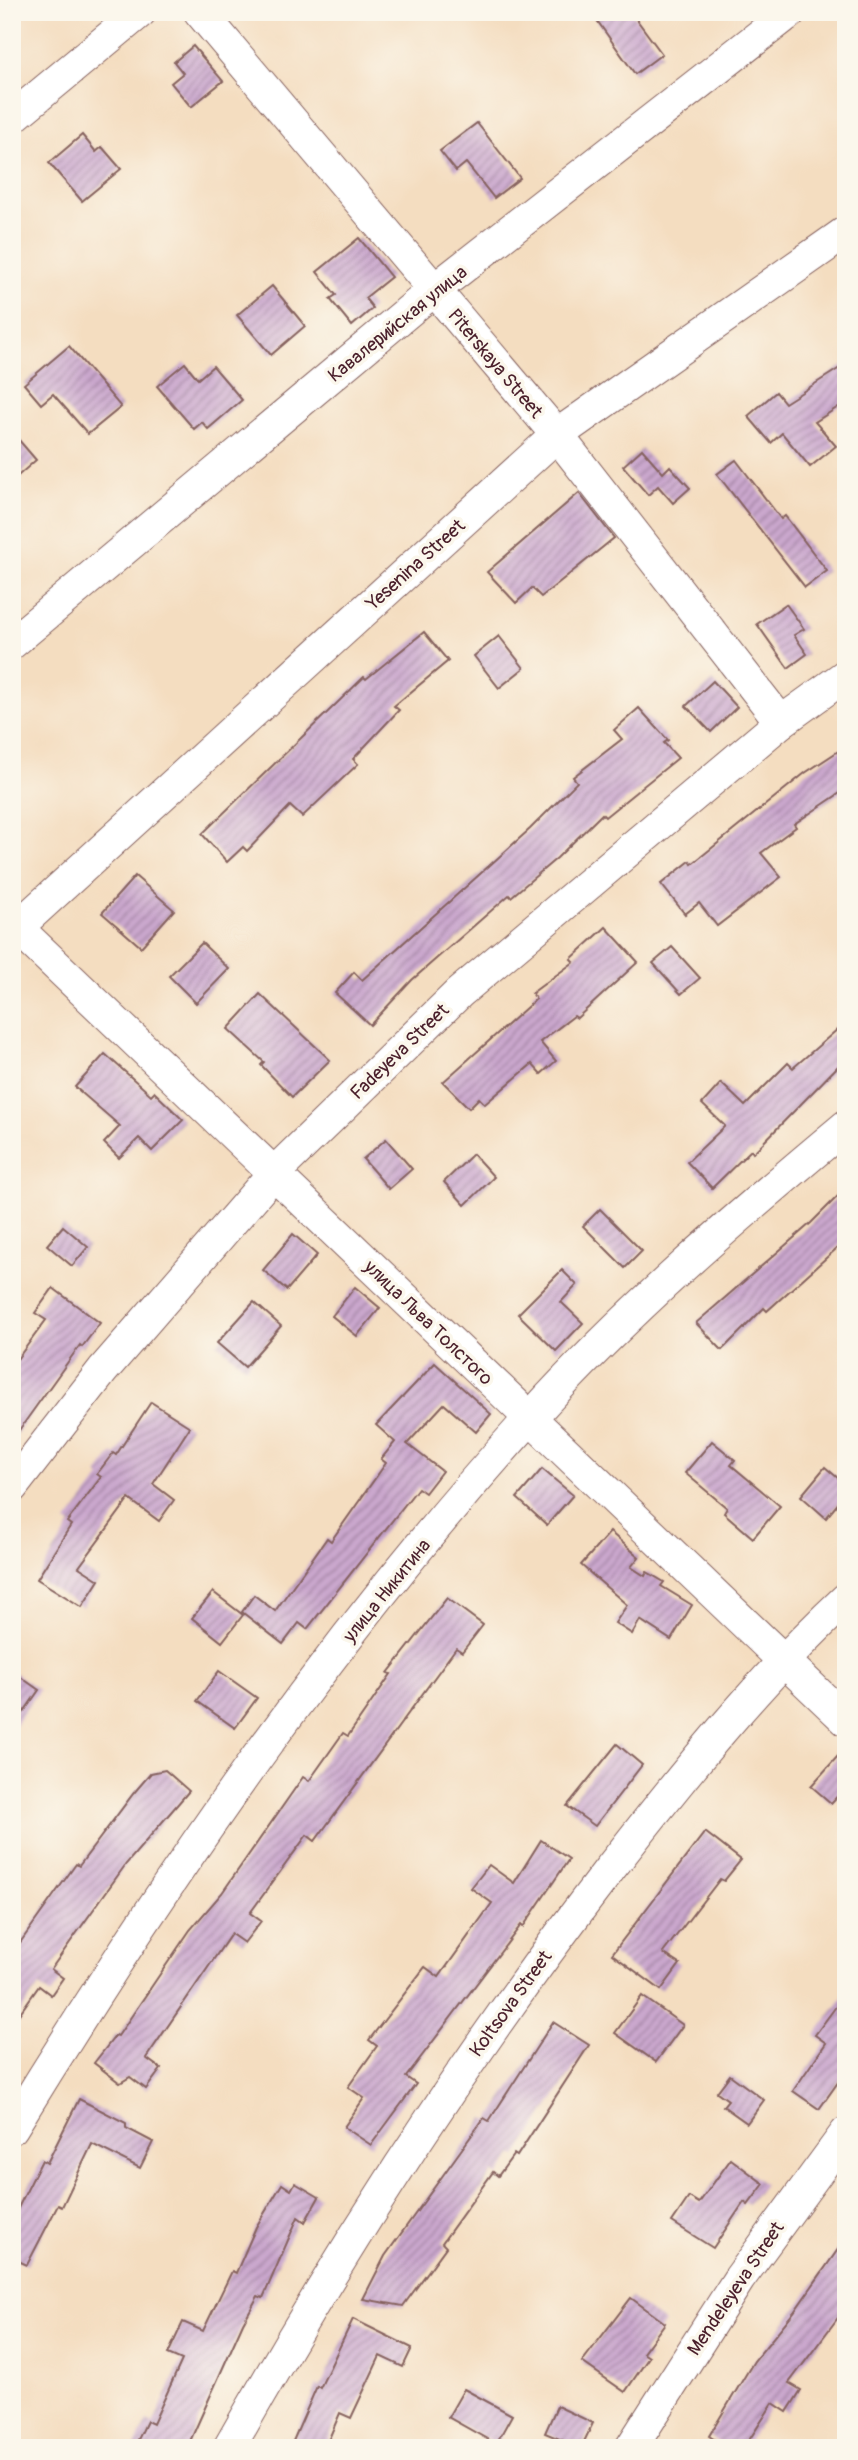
<svg xmlns="http://www.w3.org/2000/svg" width="858" height="2460" viewBox="0 0 858 2460" font-family="Pangolin,sans-serif">
  <style>
    .building { fill: url(#building-hatch) }
    .lines { fill: none; stroke-linecap: round; stroke-linejoin: round }
    .street-casing { stroke: #86625f; stroke-width: 34 }
    .street { stroke: #fff; stroke-width: 32 }
    .labels { text-anchor: middle; stroke-width: 7; stroke-linejoin: round; paint-order: stroke }
    .street-label { font-size: 19px; fill: #4a1f2b; stroke: #fbf7ec }
  </style>
  <defs>
    <pattern id="building-hatch" width="6" height="6" patternUnits="userSpaceOnUse" patternTransform="scale(1.75)"><rect width="6" height="6" fill="#caa7cd"/><path d="M-1 1l2-2M0 6l6-6M5 7l2-2" fill="none" stroke="#a687a7"/></pattern>
  </defs>
  <rect width="100%" height="100%" fill="#fbf7ec"/>
  <filter id="ink" filterUnits="userSpaceOnUse"><feTurbulence type="fractalNoise" baseFrequency=".0143" numOctaves="2"/><feDisplacementMap in="SourceGraphic" scale="14" xChannelSelector="R" yChannelSelector="G"/><feConvolveMatrix kernelMatrix="1 2 1 2 8 2 1 2 1" color-interpolation-filters="sRGB"/></filter>
  <filter id="wash" filterUnits="userSpaceOnUse"><feTurbulence type="fractalNoise" baseFrequency=".00686" numOctaves="4" result="noise"/><feDisplacementMap in="SourceGraphic" scale="28" xChannelSelector="R" yChannelSelector="G"/><feGaussianBlur stdDeviation="1.57" result="paint"/><feColorMatrix in="noise" values="0 0 0 0 0 0 0 0 0 0 0 0 0 0 0 0 0 1.4 0 .05"/><feComposite in="paint" operator="in"/></filter>
  <g filter="url(#wash)">
    <rect width="100%" height="100%" fill="#f4ddc0"/>
    <g id="blocks">
      <g class="building">
        <path d="M591,12H631L662,54L635,74Z"/>
        <path d="M193,46L223,81L191,107L171,83L183,73L174,62Z"/>
        <path d="M477,123L520,178L494,198L466,163L456,171L440,151Z"/>
        <path d="M82,135L96,152L102,147L121,169L82,201L49,163Z"/>
        <path d="M359,238L391,277L365,298L373,308L352,326L330,299L336,295L317,272Z"/>
        <path d="M272,286L305,326L271,355L237,315Z"/>
        <path d="M69,346L121,407L88,434L53,394L41,404L24,384Z"/>
        <path d="M185,363L198,379L213,366L242,400L208,429L202,422L194,429L157,386Z"/>
        <path d="M846,364V402L815,422L836,446L810,467L782,433L771,443L748,416L776,392L785,403Z"/>
        <path d="M12,432L36,460L12,481Z"/>
        <path d="M642,449L663,473L670,466L690,488L673,503L658,486L648,495L623,466Z"/>
        <path d="M736,460L781,519L785,516L827,571L805,587L717,474Z"/>
        <path d="M579,493L614,538L541,597L532,588L516,603L487,572Z"/>
        <path d="M786,604L804,629L794,635L807,654L788,668L757,624Z"/>
        <path d="M424,632L448,661L394,706L399,710L353,759L358,764L302,817L290,806L247,851L243,847L227,862L202,834L364,677L366,679Z"/>
        <path d="M499,636L524,668L499,688L474,656Z"/>
        <path d="M713,681L737,707L711,732L686,706Z"/>
        <path d="M639,708L668,740L664,743L678,758L605,817L602,814L557,858L511,897L509,895L412,980L370,1025L335,993L354,972L362,980L530,829L577,782L573,777L622,739L614,730Z"/>
        <path d="M846,746V789L794,824L796,827L761,853L781,877L717,926L699,903L685,914L661,884L690,861L692,864L805,773Z"/>
        <path d="M135,876L174,910L141,947L102,913Z"/>
        <path d="M606,927L638,962L577,1018L574,1016L540,1042L556,1061L541,1074L532,1064L485,1104L479,1098L469,1108L443,1082L536,999L532,993L574,962L571,959Z"/>
        <path d="M202,943L229,969L196,1003L169,976Z"/>
        <path d="M672,947L700,978L681,994L653,963Z"/>
        <path d="M260,994L330,1060L292,1097L261,1065L264,1062L228,1029Z"/>
        <path d="M846,1022V1058L753,1153L751,1150L712,1188L687,1162L725,1126L702,1104L721,1083L745,1106L788,1063L793,1068Z"/>
        <path d="M105,1054L151,1095L154,1092L183,1120L152,1151L139,1138L119,1158L104,1143L120,1126L75,1087Z"/>
        <path d="M386,1139L412,1169L389,1189L363,1159Z"/>
        <path d="M473,1154L494,1177L465,1205L444,1182Z"/>
        <path d="M846,1188V1240L767,1311L764,1308L722,1350L696,1323L811,1223Z"/>
        <path d="M600,1209L642,1251L625,1268L583,1226Z"/>
        <path d="M63,1226L88,1247L72,1266L47,1245Z"/>
        <path d="M293,1234L317,1255L287,1290L263,1270Z"/>
        <path d="M562,1270L577,1285L561,1302L583,1323L556,1351L518,1314Z"/>
        <path d="M355,1287L380,1308L357,1336L332,1316Z"/>
        <path d="M53,1288L100,1323L82,1347L80,1345L12,1440V1366L46,1320L35,1313Z"/>
        <path d="M254,1302L281,1326L245,1367L217,1343Z"/>
        <path d="M435,1363L491,1414L476,1432L444,1404L407,1444L442,1471L425,1493L418,1488L307,1629L299,1623L283,1644L242,1612L254,1595L275,1611L327,1538L331,1541L386,1463L381,1459L395,1442L376,1425Z"/>
        <path d="M151,1402L190,1427L153,1484L174,1500L159,1521L129,1499L79,1567L99,1580L82,1607L37,1579L71,1525L67,1522L101,1477L97,1474L113,1453L116,1455Z"/>
        <path d="M712,1441L735,1460L731,1465L780,1506L753,1538L724,1513L727,1508L685,1473Z"/>
        <path d="M825,1467L846,1485V1494L826,1518L801,1496Z"/>
        <path d="M542,1469L573,1495L547,1525L517,1498Z"/>
        <path d="M610,1532L639,1557L631,1567L645,1576L647,1572L664,1582L661,1586L692,1605L671,1640L640,1620L632,1634L615,1623L627,1605L581,1565Z"/>
        <path d="M213,1592L243,1615L222,1642L192,1618Z"/>
        <path d="M447,1598L483,1625L462,1652L456,1648L315,1841L307,1835L250,1913L261,1921L244,1943L231,1934L146,2058L161,2069L146,2089L130,2077L120,2083L94,2063L116,2035L118,2036L190,1930L222,1893L303,1777L309,1781L343,1733L348,1736L391,1674L388,1673Z"/>
        <path d="M12,1671L39,1690L12,1729Z"/>
        <path d="M219,1671L257,1698L235,1728L197,1701Z"/>
        <path d="M617,1744L642,1765L595,1826L567,1806Z"/>
        <path d="M846,1747V1787L831,1803L811,1786Z"/>
        <path d="M165,1770L189,1791L126,1864L51,1969L63,1978L51,1995L39,1986L12,2024V1954L76,1864L79,1866L133,1794L151,1773Z"/>
        <path d="M705,1832L741,1860L724,1881L720,1879L663,1953L680,1964L661,1990L612,1954Z"/>
        <path d="M541,1840L569,1859L523,1927L521,1925L406,2077L416,2084L371,2145L344,2127L364,2098L348,2087L377,2046L369,2040L425,1967L439,1977L492,1903L471,1888L489,1865L514,1883Z"/>
        <path d="M846,1993V2071L819,2109L793,2091L826,2043L815,2035Z"/>
        <path d="M642,1996L683,2025L656,2062L615,2033Z"/>
        <path d="M553,2022L589,2045L517,2156L514,2154L498,2176L493,2172L442,2243L446,2247L403,2306L363,2299L385,2256L484,2118L489,2121Z"/>
        <path d="M730,2075L764,2100L747,2123L723,2106L728,2100L717,2092Z"/>
        <path d="M79,2099L126,2123V2128L153,2142L140,2168L92,2144L62,2207L58,2205L27,2265L12,2258V2220L42,2160L47,2163Z"/>
        <path d="M731,2159L764,2184L748,2205L744,2202L713,2248L672,2222L689,2197L699,2203Z"/>
        <path d="M295,2183L319,2197L305,2222L298,2217L263,2298L258,2296L243,2323L187,2448H134L147,2421L153,2424L182,2360L168,2354L183,2322L203,2331L232,2271L236,2273L256,2227L282,2184L291,2190Z"/>
        <path d="M846,2238V2307L789,2383L801,2390L787,2412L773,2403L744,2448H728L709,2436L754,2361L794,2312Z"/>
        <path d="M631,2298L665,2323L643,2353L649,2357L625,2392L582,2362Z"/>
        <path d="M353,2319L412,2348L403,2367L380,2356L351,2418L340,2413L325,2448H290L317,2386L320,2388Z"/>
        <path d="M464,2389L512,2415L496,2444L448,2417Z"/>
        <path d="M557,2406L593,2423L581,2448L545,2433Z"/>
      </g>
    </g>
  </g>
  <g filter="url(#ink)">
    <use href="#blocks" fill-opacity="0" stroke="#86625f" stroke-width="2"/>
    <g class="lines">
      <defs>
        <g id="street">
          <path d="M200,12L557,435L781,722"/>
          <path d="M12,118L140,12"/>
          <path d="M12,643L434,290L790,12"/>
          <path d="M12,923L846,1720"/>
          <path d="M12,932L557,435L846,232"/>
          <path d="M12,1487L103,1370L274,1173L459,993L781,722L846,675"/>
          <path d="M12,2128C166,1877 334,1634 532,1416C628,1310 737,1217 846,1126"/>
          <path d="M229,2448C343,2246 468,2053 609,1870C683,1775 758,1681 846,1599"/>
          <path d="M631,2448L739,2279L846,2133"/>
        </g>
      </defs>
      <use href="#street" class="street-casing"/>
      <use href="#street" class="street"/>
    </g>
  </g>
  <g class="labels">
    <g class="street-label">
      <text transform="translate(397 323) rotate(-39)" y="7">Кавалерийская улица</text>
      <text transform="translate(496 363) rotate(50)" y="7">Piterskaya Street</text>
      <text transform="translate(415 564) rotate(-42)" y="7">Yesenina Street</text>
      <text transform="translate(399 1051) rotate(-44)" y="7">Fadeyeva Street</text>
      <text transform="translate(429 1322) rotate(44)" y="7">улица Льва Толстого</text>
      <text transform="translate(386 1590) rotate(-51)" y="7">улица Никитина</text>
      <text transform="translate(510 2003) rotate(-54)" y="7">Koltsova Street</text>
      <text transform="translate(735 2288) rotate(-56)" y="7">Mendeleyeva Street</text>
    </g>
  </g>
  <rect width="858" height="2460" fill="none" stroke="#fbf7ec" stroke-width="42"/>
</svg>
